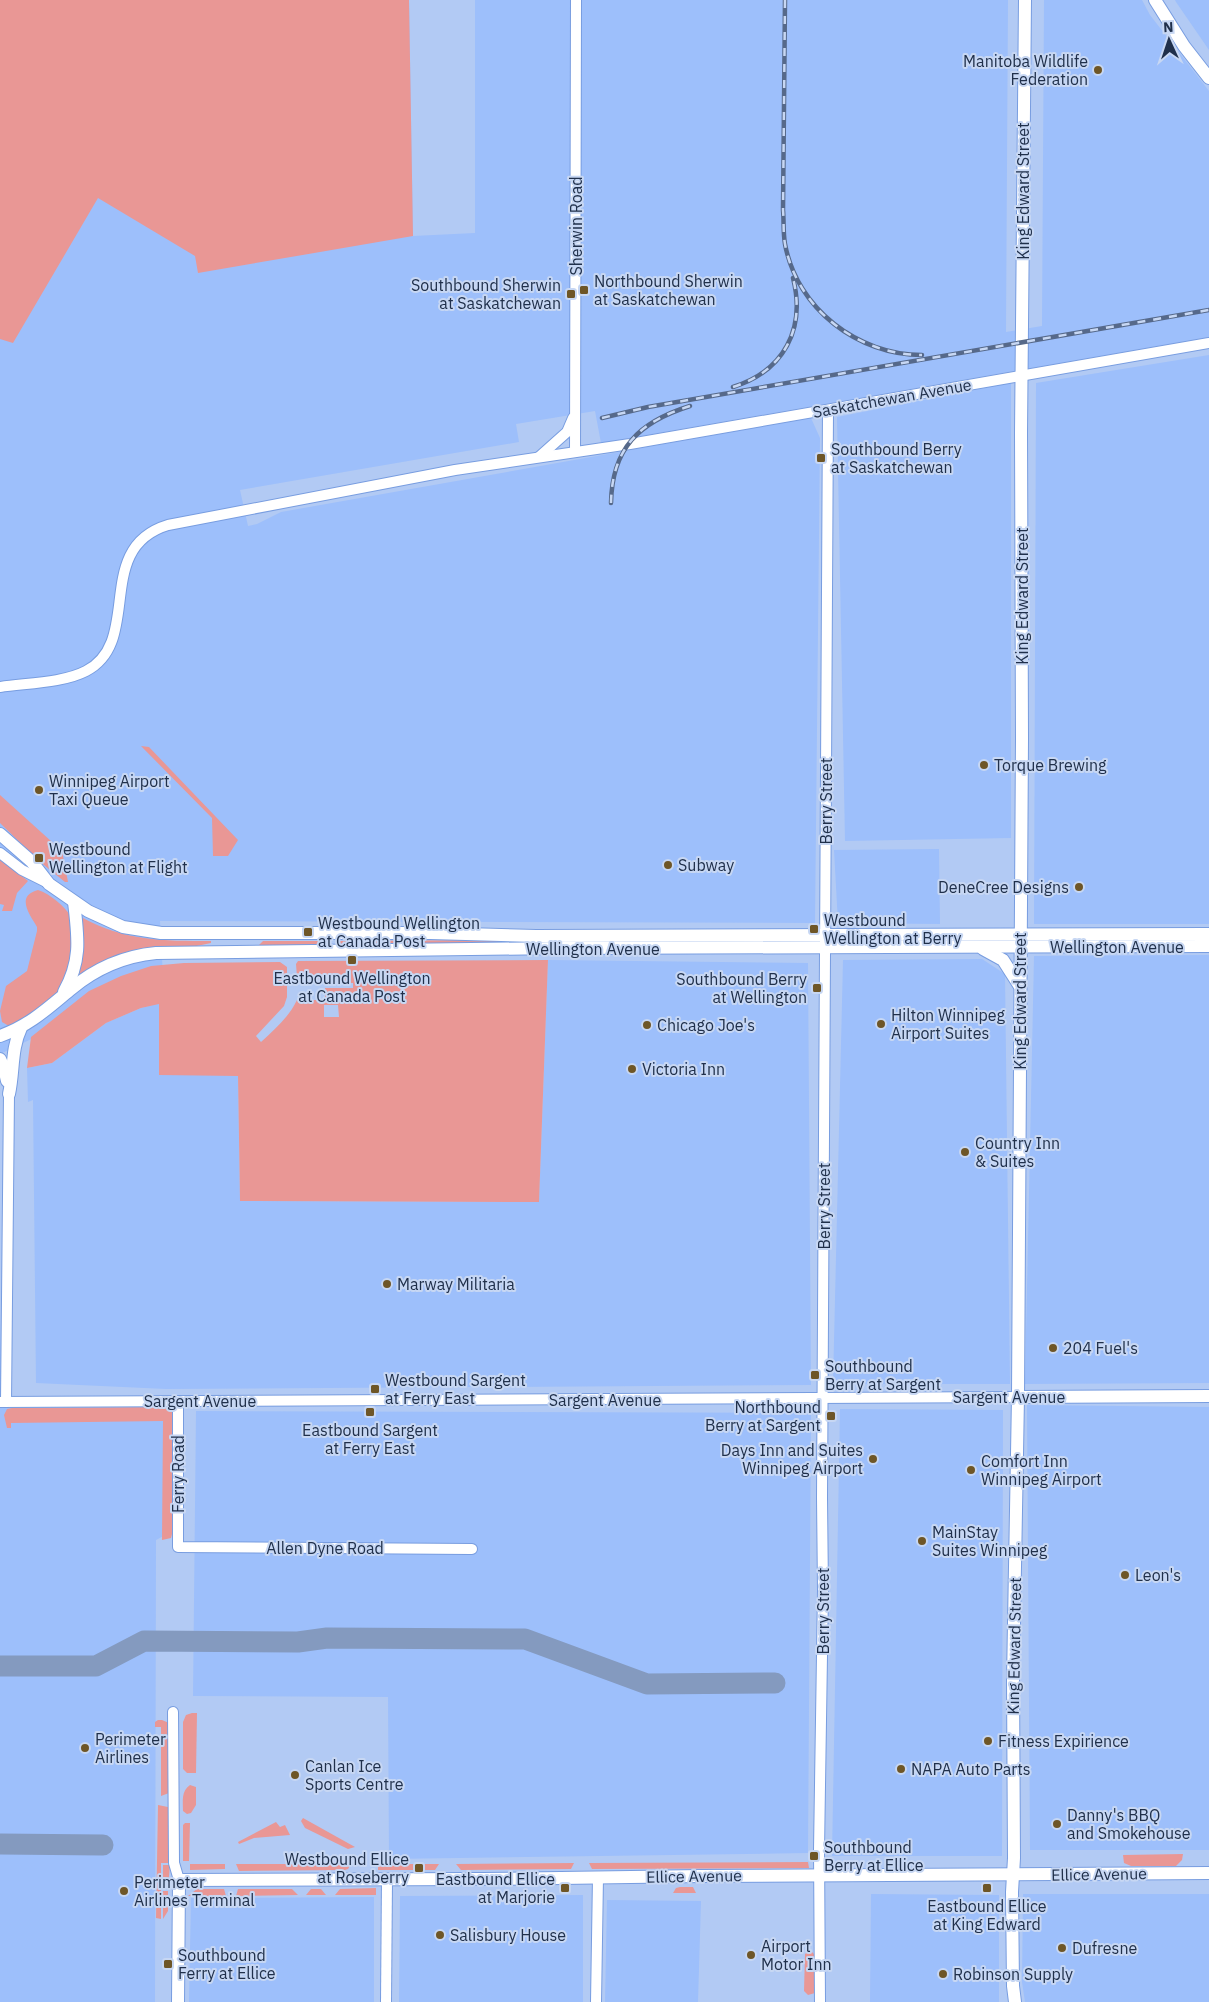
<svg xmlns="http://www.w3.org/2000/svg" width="1209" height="2002" viewBox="0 0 1209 2002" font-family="'IBM Plex Sans',sans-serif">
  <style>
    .built { fill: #9dbffb }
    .green { fill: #e99795; fill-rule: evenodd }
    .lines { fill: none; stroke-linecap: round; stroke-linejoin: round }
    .taxiway { stroke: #849abf; stroke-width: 21 }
    .minor-casing { stroke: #789de0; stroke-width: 12 }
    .major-casing { stroke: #789de0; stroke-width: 14 }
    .minor { stroke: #fff; stroke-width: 10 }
    .major { stroke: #fff; stroke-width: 12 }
    .rail-casing { stroke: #56698a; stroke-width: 4.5 }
    .rail { stroke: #c7d7f3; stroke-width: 2.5; stroke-dasharray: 8; stroke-linecap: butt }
    .poi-dot { fill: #6e5627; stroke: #c7d7f3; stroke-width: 2 }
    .labels { text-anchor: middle; stroke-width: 4; stroke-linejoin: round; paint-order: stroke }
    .poi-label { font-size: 16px; fill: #20304b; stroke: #c7d7f3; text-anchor: start }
    .street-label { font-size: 16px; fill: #20304b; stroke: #c7d7f3 }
  </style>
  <rect width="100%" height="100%" fill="#b2caf4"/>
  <g class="built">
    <path d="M0,0H409L413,236L475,233V0H1008L1006,332L1042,326L1044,0H1142L1150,15L1209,91V337L601,443L595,411L516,424L519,442L240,490L248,526L257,524L281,512L811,418L820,438L815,923L160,921L163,976L0,1054Z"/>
    <path d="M1175,0H1209V50L1176,2Z"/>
    <path d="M1209,355V924H1034L1036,383Z"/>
    <path d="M1011,383V838L845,841L837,417Z"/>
    <path d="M939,849L940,924L838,923L834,850Z"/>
    <path d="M1209,955V1383L1025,1384L1034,956Z"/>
    <path d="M982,959L1005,974L1010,1384H833L843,960Z"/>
    <path d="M548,960L808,963L811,1385L166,1389L36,1383L33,1100L28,1102L27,1068L52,1063L106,1023L141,1008L160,1003L238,1076L240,1201L539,1202Z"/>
    <path d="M0,1310L2,1408L171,1407L173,1521L171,1532L156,1540L155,2002H0Z"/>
    <path d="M1027,1405L1209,1407V1850H1030Z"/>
    <path d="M840,1409L1003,1410L1002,1856H832Z"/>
    <path d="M196,1411L811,1413L808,1853L389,1859L388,1697L193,1696Z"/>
    <path d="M871,1894L999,1895V2002H870Z"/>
    <path d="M1023,1894H1209V2002H1025L1022,1982Z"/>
    <path d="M583,1895V2002H399L400,1896Z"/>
    <path d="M374,1897V2002H189L191,1898Z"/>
    <path d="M607,1900L701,1901L698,2002H605Z"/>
  </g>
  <g class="green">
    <path d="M0,0H409L413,236L198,273L195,256L98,198L13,343L0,339Z"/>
    <path d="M141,746L149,747L238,840L228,856H213L212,818Z"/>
    <path d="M0,795L62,851L68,882H65L39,861L0,823Z"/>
    <path d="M0,859L28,881L17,893L12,911H2L4,905L0,904Z"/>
    <path d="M38,890C50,894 65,906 71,917L74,953L58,993L40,1009L9,1026L2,1022L0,1011L6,986L27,971L37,931V927C30,915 15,896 38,890Z"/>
    <path d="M81,917C125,941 163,941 211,941V943L192,947L78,978L76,976Z"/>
    <path d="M502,940H532V944L336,946V941Z"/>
    <path d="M263,941H331V946H258Z"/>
    <path d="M548,960L539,1202L240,1201L238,1076L159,1075V1004L141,1008L106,1023L52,1063L27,1068L31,1037L89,991L121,976L151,966L184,963L280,962L287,967V997L284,1006L256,1036L261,1042C275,1029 289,1017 297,1000H325V988H353V983H324V979L297,977L296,964L298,961ZM324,1005H338L339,1017H324Z"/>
    <path d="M165,1407L173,1412L174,1417L173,1530L171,1538L162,1540L163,1421L11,1423V1428H7L4,1415L7,1409L12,1408Z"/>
    <path d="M192,1713H197L196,1773H187L183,1769V1722L186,1715Z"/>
    <path d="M158,1720H162L169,1723V1793L161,1796V1727H155V1722Z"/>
    <path d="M190,1785L196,1787V1805L191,1813L187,1814L183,1811C183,1801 181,1791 190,1785Z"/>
    <path d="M158,1805L168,1807L171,1812L170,1863H161V1919L156,1918Z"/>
    <path d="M303,1818L355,1847L348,1849L305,1828L301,1821Z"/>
    <path d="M276,1822L280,1827L285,1825L290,1835L254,1838L239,1844L238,1842Z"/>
    <path d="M185,1823H190L189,1861H183V1825Z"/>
    <path d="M1183,1854L1182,1860L1176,1866H1131L1124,1863L1123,1855Z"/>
    <path d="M808,1862L809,1868L592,1869L589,1863Z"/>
    <path d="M574,1863L571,1869L461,1870L456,1864Z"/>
    <path d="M190,1864H225V1869L190,1870Z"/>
    <path d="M236,1864H351L348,1869L345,1870L239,1871Z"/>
    <path d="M378,1864H439L435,1870H378Z"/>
    <path d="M163,1865H170L168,1887L163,1886Z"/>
    <path d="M680,1887H693L696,1893H673L676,1888Z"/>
    <path d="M376,1888V1895H335L340,1889Z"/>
    <path d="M197,1889H224L226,1896H188Z"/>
    <path d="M238,1889H292L298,1895L236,1896Z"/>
    <path d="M311,1889H321L326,1895H306Z"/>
    <path d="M163,1891H168V1911L163,1919Z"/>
    <path d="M808,1952H812L815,1955V1993L808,1995L804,1991L805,1954Z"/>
  </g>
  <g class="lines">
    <g class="taxiway">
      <path d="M0,1666H96L144,1641L298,1642L327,1638L525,1639L647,1684L775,1683"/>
      <path d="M0,1844L103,1845"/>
    </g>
    <defs>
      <g id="minor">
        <path d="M575,452L576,0"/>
        <path d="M539,457L567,432L573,418"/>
        <path d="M0,687C26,683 63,683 86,671C144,641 92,548 168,525L455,470L630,444L1209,343"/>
        <path d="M0,853L22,870L46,882"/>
        <path d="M178,1401V1547L472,1549"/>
        <path d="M0,1402L1018,1397"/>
        <path d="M6,1402L9,1094"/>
        <path d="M173,1712L174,1863L179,1880"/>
        <path d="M386,2002L387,1879"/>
        <path d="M596,2002L598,1877"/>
        <path d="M820,2002L819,1850L823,1590L822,1498L828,410"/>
      </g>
      <g id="major">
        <path d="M1155,0L1184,46L1209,78"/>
        <path d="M0,834L32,862L49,884L88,911L123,927L161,933H430L536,936L1209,934"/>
        <path d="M983,949L1003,960L1019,985"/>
        <path d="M64,992C82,960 78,937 74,902"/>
        <path d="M0,1036C29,1026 48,1008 71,989C95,969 125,956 156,953L560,948L1209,946"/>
        <path d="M0,1059L4,1068L7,1081"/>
        <path d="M9,1094C14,1071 11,1049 21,1028"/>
        <path d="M1018,1397L1209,1396"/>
        <path d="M178,2002L179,1880L483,1879L701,1876L1209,1873"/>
        <path d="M1015,2002L1013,1986L1012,1892L1014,1858L1013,1680L1018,1397L1022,738L1021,433L1025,0"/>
      </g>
    </defs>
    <use href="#minor" class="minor-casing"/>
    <use href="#major" class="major-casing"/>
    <use href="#minor" class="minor"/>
    <use href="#major" class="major"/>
    <defs>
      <g id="rail">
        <path d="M785,0L783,210C784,221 783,233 785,244C797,309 858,355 922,355"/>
        <path d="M733,387C784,371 806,329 793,278"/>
        <path d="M602,418L648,407L1209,310"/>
        <path d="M611,503C612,448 639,422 690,406"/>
      </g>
    </defs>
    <use href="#rail" class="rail-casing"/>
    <use href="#rail" class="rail"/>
  </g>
  <g class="poi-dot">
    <circle cx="1098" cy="70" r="5"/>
    <rect x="579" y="285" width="10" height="10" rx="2.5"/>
    <rect x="566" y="289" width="10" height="10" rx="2.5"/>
    <rect x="816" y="453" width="10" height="10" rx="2.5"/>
    <circle cx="984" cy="765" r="5"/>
    <circle cx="39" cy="790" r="5"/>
    <rect x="34" y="853" width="10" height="10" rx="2.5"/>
    <circle cx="668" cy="865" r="5"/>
    <circle cx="1079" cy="887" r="5"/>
    <rect x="809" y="924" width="10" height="10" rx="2.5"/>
    <rect x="303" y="927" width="10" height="10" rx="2.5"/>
    <rect x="347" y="955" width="10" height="10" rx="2.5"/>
    <rect x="812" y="983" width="10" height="10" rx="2.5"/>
    <circle cx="881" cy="1024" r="5"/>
    <circle cx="647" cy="1025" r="5"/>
    <circle cx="632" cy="1069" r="5"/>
    <circle cx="965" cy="1152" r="5"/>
    <circle cx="387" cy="1284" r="5"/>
    <circle cx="1053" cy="1348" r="5"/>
    <rect x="810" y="1370" width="10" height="10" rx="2.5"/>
    <rect x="370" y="1384" width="10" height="10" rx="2.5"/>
    <rect x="365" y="1407" width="10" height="10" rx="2.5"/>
    <rect x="826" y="1411" width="10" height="10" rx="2.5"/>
    <circle cx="873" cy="1459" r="5"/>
    <circle cx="971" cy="1470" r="5"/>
    <circle cx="922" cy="1541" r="5"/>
    <circle cx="1125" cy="1575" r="5"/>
    <circle cx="988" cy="1741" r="5"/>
    <circle cx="85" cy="1748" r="5"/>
    <circle cx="901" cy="1769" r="5"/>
    <circle cx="295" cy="1775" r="5"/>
    <circle cx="1057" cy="1824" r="5"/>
    <rect x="809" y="1851" width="10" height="10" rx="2.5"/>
    <rect x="414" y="1863" width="10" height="10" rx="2.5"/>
    <rect x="560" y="1883" width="10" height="10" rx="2.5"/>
    <rect x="982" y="1883" width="10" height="10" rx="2.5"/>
    <circle cx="124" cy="1891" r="5"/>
    <circle cx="440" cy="1935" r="5"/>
    <circle cx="1062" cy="1948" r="5"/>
    <circle cx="751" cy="1955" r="5"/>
    <rect x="163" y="1959" width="10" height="10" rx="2.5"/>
    <circle cx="943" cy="1974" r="5"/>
  </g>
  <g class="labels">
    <g class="poi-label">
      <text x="1088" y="67" text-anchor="end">Manitoba Wildlife<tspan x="1088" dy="18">Federation</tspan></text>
      <text x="594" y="287">Northbound Sherwin<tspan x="594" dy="18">at Saskatchewan</tspan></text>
      <text x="561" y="291" text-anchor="end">Southbound Sherwin<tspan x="561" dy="18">at Saskatchewan</tspan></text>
      <text x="831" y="455">Southbound Berry<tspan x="831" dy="18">at Saskatchewan</tspan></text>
      <text x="994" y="771">Torque Brewing</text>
      <text x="49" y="787">Winnipeg Airport<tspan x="49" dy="18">Taxi Queue</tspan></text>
      <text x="49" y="855">Westbound<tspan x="49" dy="18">Wellington at Flight</tspan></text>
      <text x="678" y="871">Subway</text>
      <text x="1069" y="893" text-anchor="end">DeneCree Designs</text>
      <text x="824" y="926">Westbound<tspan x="824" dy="18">Wellington at Berry</tspan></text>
      <text x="318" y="929">Westbound Wellington<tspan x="318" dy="18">at Canada Post</tspan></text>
      <text x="352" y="984" text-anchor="middle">Eastbound Wellington<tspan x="352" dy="18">at Canada Post</tspan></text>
      <text x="807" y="985" text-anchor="end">Southbound Berry<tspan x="807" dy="18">at Wellington</tspan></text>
      <text x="891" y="1021">Hilton Winnipeg<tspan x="891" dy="18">Airport Suites</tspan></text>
      <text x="657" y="1031">Chicago Joe's</text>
      <text x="642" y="1075">Victoria Inn</text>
      <text x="975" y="1149">Country Inn<tspan x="975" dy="18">&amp; Suites</tspan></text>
      <text x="397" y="1290">Marway Militaria</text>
      <text x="1063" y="1354">204 Fuel's</text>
      <text x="825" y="1372">Southbound<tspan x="825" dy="18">Berry at Sargent</tspan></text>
      <text x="385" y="1386">Westbound Sargent<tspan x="385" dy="18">at Ferry East</tspan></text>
      <text x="821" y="1413" text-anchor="end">Northbound<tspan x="821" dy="18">Berry at Sargent</tspan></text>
      <text x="370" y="1436" text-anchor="middle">Eastbound Sargent<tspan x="370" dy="18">at Ferry East</tspan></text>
      <text x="863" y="1456" text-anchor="end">Days Inn and Suites<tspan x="863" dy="18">Winnipeg Airport</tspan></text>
      <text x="981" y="1467">Comfort Inn<tspan x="981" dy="18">Winnipeg Airport</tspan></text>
      <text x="932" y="1538">MainStay<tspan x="932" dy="18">Suites Winnipeg</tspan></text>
      <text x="1135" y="1581">Leon's</text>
      <text x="95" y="1745">Perimeter<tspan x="95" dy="18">Airlines</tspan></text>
      <text x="998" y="1747">Fitness Expirience</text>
      <text x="305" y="1772">Canlan Ice<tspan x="305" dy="18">Sports Centre</tspan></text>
      <text x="911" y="1775">NAPA Auto Parts</text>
      <text x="1067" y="1821">Danny's BBQ<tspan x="1067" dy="18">and Smokehouse</tspan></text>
      <text x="824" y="1853">Southbound<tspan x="824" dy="18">Berry at Ellice</tspan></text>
      <text x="409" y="1865" text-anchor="end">Westbound Ellice<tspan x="409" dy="18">at Roseberry</tspan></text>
      <text x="555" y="1885" text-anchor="end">Eastbound Ellice<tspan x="555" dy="18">at Marjorie</tspan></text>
      <text x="134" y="1888">Perimeter<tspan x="134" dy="18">Airlines Terminal</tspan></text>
      <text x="987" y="1912" text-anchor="middle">Eastbound Ellice<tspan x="987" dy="18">at King Edward</tspan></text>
      <text x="450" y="1941">Salisbury House</text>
      <text x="761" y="1952">Airport<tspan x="761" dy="18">Motor Inn</tspan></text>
      <text x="1072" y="1954">Dufresne</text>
      <text x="178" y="1961">Southbound<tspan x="178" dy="18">Ferry at Ellice</tspan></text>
      <text x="953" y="1980">Robinson Supply</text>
    </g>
    <g class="street-label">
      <text transform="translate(1023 191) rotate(-90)" y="6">King Edward Street</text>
      <text transform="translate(576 226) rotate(-90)" y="6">Sherwin Road</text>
      <text transform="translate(892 398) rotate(-10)" y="6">Saskatchewan Avenue</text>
      <text transform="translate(1022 596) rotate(-90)" y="6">King Edward Street</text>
      <text transform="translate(826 801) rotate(-90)" y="6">Berry Street</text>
      <text x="1117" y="953">Wellington Avenue</text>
      <text x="593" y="955">Wellington Avenue</text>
      <text transform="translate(1020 1001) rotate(-90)" y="6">King Edward Street</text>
      <text transform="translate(824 1206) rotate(-90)" y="6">Berry Street</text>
      <text x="1009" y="1403">Sargent Avenue</text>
      <text x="605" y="1406">Sargent Avenue</text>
      <text x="200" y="1407">Sargent Avenue</text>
      <text transform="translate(178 1474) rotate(-90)" y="6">Ferry Road</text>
      <text x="325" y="1554">Allen Dyne Road</text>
      <text transform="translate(823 1611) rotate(-90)" y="6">Berry Street</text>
      <text transform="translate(1014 1646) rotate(-89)" y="6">King Edward Street</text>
      <text transform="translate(1099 1874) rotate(-1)" y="6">Ellice Avenue</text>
      <text transform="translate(694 1876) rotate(-1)" y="6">Ellice Avenue</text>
    </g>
  </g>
  <g transform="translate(1169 40) rotate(357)" stroke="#c7d7f3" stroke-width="4" paint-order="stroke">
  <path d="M0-4L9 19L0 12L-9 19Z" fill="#20304b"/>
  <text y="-8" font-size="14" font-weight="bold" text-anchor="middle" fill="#20304b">N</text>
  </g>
</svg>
